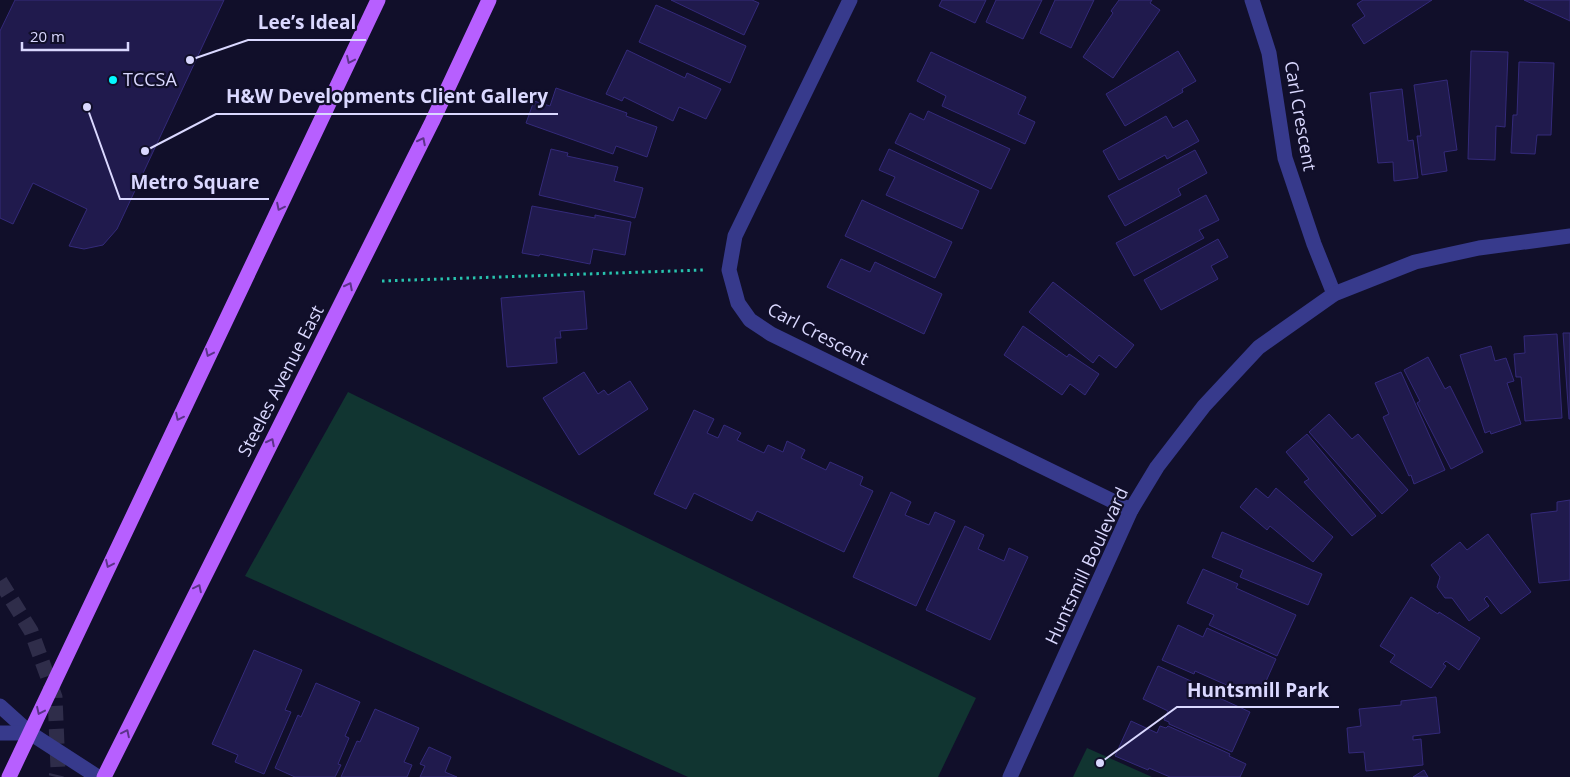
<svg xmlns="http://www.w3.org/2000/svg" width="1570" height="777" viewBox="0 0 1570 777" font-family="'Open Sans',sans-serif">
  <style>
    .green { fill: #113531 }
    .building { fill: #201a4d; stroke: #342a7a }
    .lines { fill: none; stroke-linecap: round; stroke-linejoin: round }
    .minor-tunnel { stroke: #2f2d4a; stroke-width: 15; stroke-dasharray: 15 8; stroke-linecap: butt }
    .path { stroke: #28c3ae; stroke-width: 3; stroke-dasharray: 2.5 4; stroke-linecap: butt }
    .minor { stroke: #373a8c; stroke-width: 15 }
    .major { stroke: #b75fff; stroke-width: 15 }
    .oneway { stroke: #5c338a }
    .poi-dot { fill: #04f9ff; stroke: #110f2a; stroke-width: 2 }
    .labels { text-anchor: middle; stroke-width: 4.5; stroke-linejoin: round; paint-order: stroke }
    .poi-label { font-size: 18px; fill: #dad8ff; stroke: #110f2a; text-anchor: start }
    .street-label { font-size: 18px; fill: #dad8ff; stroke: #110f2a }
    .leader { fill: none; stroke: #dad8ff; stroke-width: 2 }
    .callout-dot { fill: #dad8ff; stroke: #110f2a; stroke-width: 2 }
    .callout-label { font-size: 19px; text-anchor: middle; font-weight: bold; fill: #dad8ff; stroke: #110f2a; stroke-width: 4.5; stroke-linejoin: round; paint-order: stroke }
  </style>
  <rect width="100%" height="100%" fill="#110f2a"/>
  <g class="green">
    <path d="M348,392L976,698L938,777H688L245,576Z"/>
    <path d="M1087,748L1152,777H1073Z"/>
  </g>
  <g class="building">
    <path d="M15,0H224L117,229L103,245L84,249L69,246L87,209L33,183L13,224L0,218V31Z"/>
    <path d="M671,0H752L759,3L744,35Z"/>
    <path d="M942,0H986L975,23L939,6Z"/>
    <path d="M996,0H1042L1023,39L986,22Z"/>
    <path d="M1055,0H1094L1071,48L1040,33Z"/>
    <path d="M1119,0H1152L1150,3L1160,10L1113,78L1083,57L1113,13L1111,11Z"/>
    <path d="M1363,0H1432L1364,44L1352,25L1365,16L1357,4Z"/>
    <path d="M1524,0H1570V21L1568,20Z"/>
    <path d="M656,5L746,46L730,83L639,42Z"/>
    <path d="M627,50L685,78L687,73L721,89L706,119L679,107L673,121L624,97L622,101L606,94Z"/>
    <path d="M1178,51L1196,81L1182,89L1183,92L1125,126L1106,94Z"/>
    <path d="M1471,51L1508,52L1505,127L1496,126L1495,160L1468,159Z"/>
    <path d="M931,52L1026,97L1018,114L1035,122L1025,144L942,106L946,96L917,81Z"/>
    <path d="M1519,62L1554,63L1551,135H1537L1535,154L1511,153L1513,115H1517Z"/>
    <path d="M1447,80L1457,150L1444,152L1447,171L1422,175L1417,136H1421L1414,85Z"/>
    <path d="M556,88L627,113L626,116L657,127L647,157L616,146L613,154L526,123L534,101L550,106Z"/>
    <path d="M1402,89L1408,141L1413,140L1418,178L1394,181L1393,162L1378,163L1370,93Z"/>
    <path d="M928,111L1010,149L991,189L895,143L910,113L924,120Z"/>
    <path d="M1166,116L1173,128L1187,120L1199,141L1167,159L1165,155L1119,180L1103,151Z"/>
    <path d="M551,149L568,153L567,156L618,167L614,181L643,188L635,218L539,195Z"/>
    <path d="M889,149L979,191L962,229L886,195L895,177L879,170Z"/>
    <path d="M1195,150L1207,173L1178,189L1181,195L1125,226L1108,196Z"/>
    <path d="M1206,195L1219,220L1199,230L1204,238L1134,276L1116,243Z"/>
    <path d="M862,200L952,242L935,278L845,236Z"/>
    <path d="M532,206L595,218V215L631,222L625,255L593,249L590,264L540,254L539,256L522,253Z"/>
    <path d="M1218,239L1228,257L1211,266L1218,279L1161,310L1144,280Z"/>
    <path d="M841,259L870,272L875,262L942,294L924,334L827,287Z"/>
    <path d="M1053,282L1134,345L1116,368L1099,355L1093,363L1029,312Z"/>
    <path d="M584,291L587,329L560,331L561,338H555L557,363L507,367L501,298Z"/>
    <path d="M1023,326L1067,357L1069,354L1099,374L1085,395L1070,384L1062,395L1004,355Z"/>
    <path d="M1563,333H1570V419H1569Z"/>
    <path d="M1557,334L1562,418L1525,421L1521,377H1516L1514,354L1525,353L1524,336Z"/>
    <path d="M1491,346L1495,361L1506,358L1514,381L1507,383L1521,424L1491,434L1490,431L1485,433L1460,355Z"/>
    <path d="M1428,357L1445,389L1450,386L1483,452L1451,469L1417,403L1420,401L1404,370Z"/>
    <path d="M584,372L598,394L604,390L608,395L630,381L648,409L579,455L543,398Z"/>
    <path d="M1401,372L1445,470L1414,484L1411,475L1409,476L1383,417L1389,414L1375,383Z"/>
    <path d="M694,410L714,419L707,433L718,438L724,425L741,433L737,440L764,453L768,445L783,452L787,441L805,450L801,458L826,470L830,462L863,477L860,485L873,491L844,552L757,511L752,521L694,493L686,509L654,494Z"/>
    <path d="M1329,414L1352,439L1358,434L1408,490L1382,514L1309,432Z"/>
    <path d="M1307,434L1376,516L1352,536L1304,482L1309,479L1286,452Z"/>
    <path d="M1256,488L1268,498L1276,488L1333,537L1313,562L1270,526L1267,530L1240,507Z"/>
    <path d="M891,492L911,502L905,515L929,525L935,512L955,521L916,606L853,577Z"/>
    <path d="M1570,500V580L1539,583L1531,514L1557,511V502Z"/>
    <path d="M965,526L984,535L978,549L1004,561L1009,548L1028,557L990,640L926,610Z"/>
    <path d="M1222,532L1322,574L1308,605L1240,577L1243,570L1212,557Z"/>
    <path d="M1488,534L1531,592L1501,614L1487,596L1484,599L1489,606L1469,621L1452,598H1445L1437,587L1440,577L1431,565L1460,542L1467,550Z"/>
    <path d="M1203,569L1238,584L1236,588L1296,615L1277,656L1209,625L1214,615L1187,603Z"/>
    <path d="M1411,597L1438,614L1439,612L1480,638L1459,670L1446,661L1443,664L1446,666L1431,688L1390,662L1395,655L1380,646Z"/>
    <path d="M1178,625L1203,637L1207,628L1276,659L1258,699L1195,671L1194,674L1162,660Z"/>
    <path d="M254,650L302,670L285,710L291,712L264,774L235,762L238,755L212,744Z"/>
    <path d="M1158,666L1193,682L1191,685L1250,712L1232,752L1169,724V722L1164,720L1168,711L1143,699Z"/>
    <path d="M316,683L360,702L345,736L349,738L338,764L341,765L335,777H295L275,768L298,715L301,717Z"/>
    <path d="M1436,697L1440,733L1413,736V740L1421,739L1423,765L1366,771L1364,752L1349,753L1347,728L1361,726L1359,709L1401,705V701Z"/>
    <path d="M375,709L419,728L404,762L412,765L407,777H341L357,741L360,742Z"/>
    <path d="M1131,721L1157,733L1160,726L1166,728L1168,726L1230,754L1229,756L1246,764L1240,777H1170L1149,768L1148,770L1115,756Z"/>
    <path d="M429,747L451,757L445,772L457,777H420L425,766L420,764Z"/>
    <path d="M1424,770L1428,777H1413Z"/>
  </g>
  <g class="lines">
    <path class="minor-tunnel" d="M0,581L31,631L55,697L58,769L56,777"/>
    <path class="path" d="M382,281L703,270"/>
    <g class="minor">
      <path d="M850,0L735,236L729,270L738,303L750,320L771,334L1131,510"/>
      <path d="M1252,0L1269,53L1285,158L1314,244L1334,294"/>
      <path d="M0,706L30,733L98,777"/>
      <path d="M0,733H30"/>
      <path d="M1010,777L1131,510L1157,467L1204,406L1259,347L1334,294L1415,262L1479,248L1570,236"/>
    </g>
    <g class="major">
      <path d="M9,777L378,0"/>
      <path d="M104,777L432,122L489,0"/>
    </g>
  </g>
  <defs><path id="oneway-chevron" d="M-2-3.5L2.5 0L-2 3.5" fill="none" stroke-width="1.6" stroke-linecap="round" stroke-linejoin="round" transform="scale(1.25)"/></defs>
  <g class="oneway">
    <use href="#oneway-chevron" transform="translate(350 60) rotate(115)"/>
    <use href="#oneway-chevron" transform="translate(422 141) rotate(-63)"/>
    <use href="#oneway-chevron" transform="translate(280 207) rotate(116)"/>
    <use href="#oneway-chevron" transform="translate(349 286) rotate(-63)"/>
    <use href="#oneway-chevron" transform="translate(209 353) rotate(115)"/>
    <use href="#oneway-chevron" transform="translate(179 417) rotate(116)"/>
    <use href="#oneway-chevron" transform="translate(271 442) rotate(-63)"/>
    <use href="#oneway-chevron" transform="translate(109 564) rotate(115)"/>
    <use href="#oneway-chevron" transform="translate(198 588) rotate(-64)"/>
    <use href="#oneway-chevron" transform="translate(40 711) rotate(115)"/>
    <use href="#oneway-chevron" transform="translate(126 733) rotate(-64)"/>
  </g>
  <circle class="poi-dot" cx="113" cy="80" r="5"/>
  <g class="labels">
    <g class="poi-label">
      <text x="123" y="86">TCCSA</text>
    </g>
    <g class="street-label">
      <text transform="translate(1300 116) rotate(80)" y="6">Carl Crescent</text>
      <text transform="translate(818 334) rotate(28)" y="6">Carl Crescent</text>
      <text transform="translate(281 381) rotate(-63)" y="6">Steeles Avenue East</text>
      <text transform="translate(1087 566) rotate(-65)" y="6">Huntsmill Boulevard</text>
    </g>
  </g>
  <path class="leader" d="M190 60L248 40H366M145 151L216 114H558M87 107L120 199H269M1100 763L1177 707H1339"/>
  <g class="callout-dot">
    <circle cx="190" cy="60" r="5"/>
    <circle cx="145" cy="151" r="5"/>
    <circle cx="87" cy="107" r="5"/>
    <circle cx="1100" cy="763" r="5"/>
  </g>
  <g class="callout-label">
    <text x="307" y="29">Lee’s Ideal</text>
    <text x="387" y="103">H&amp;W Developments Client Gallery</text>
    <text x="195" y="189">Metro Square</text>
    <text x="1258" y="697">Huntsmill Park</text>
  </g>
  <path d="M22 42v8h106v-8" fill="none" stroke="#dad8ff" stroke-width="2.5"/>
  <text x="30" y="42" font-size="15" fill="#dad8ff" stroke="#110f2a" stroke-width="4" paint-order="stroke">20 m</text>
</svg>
